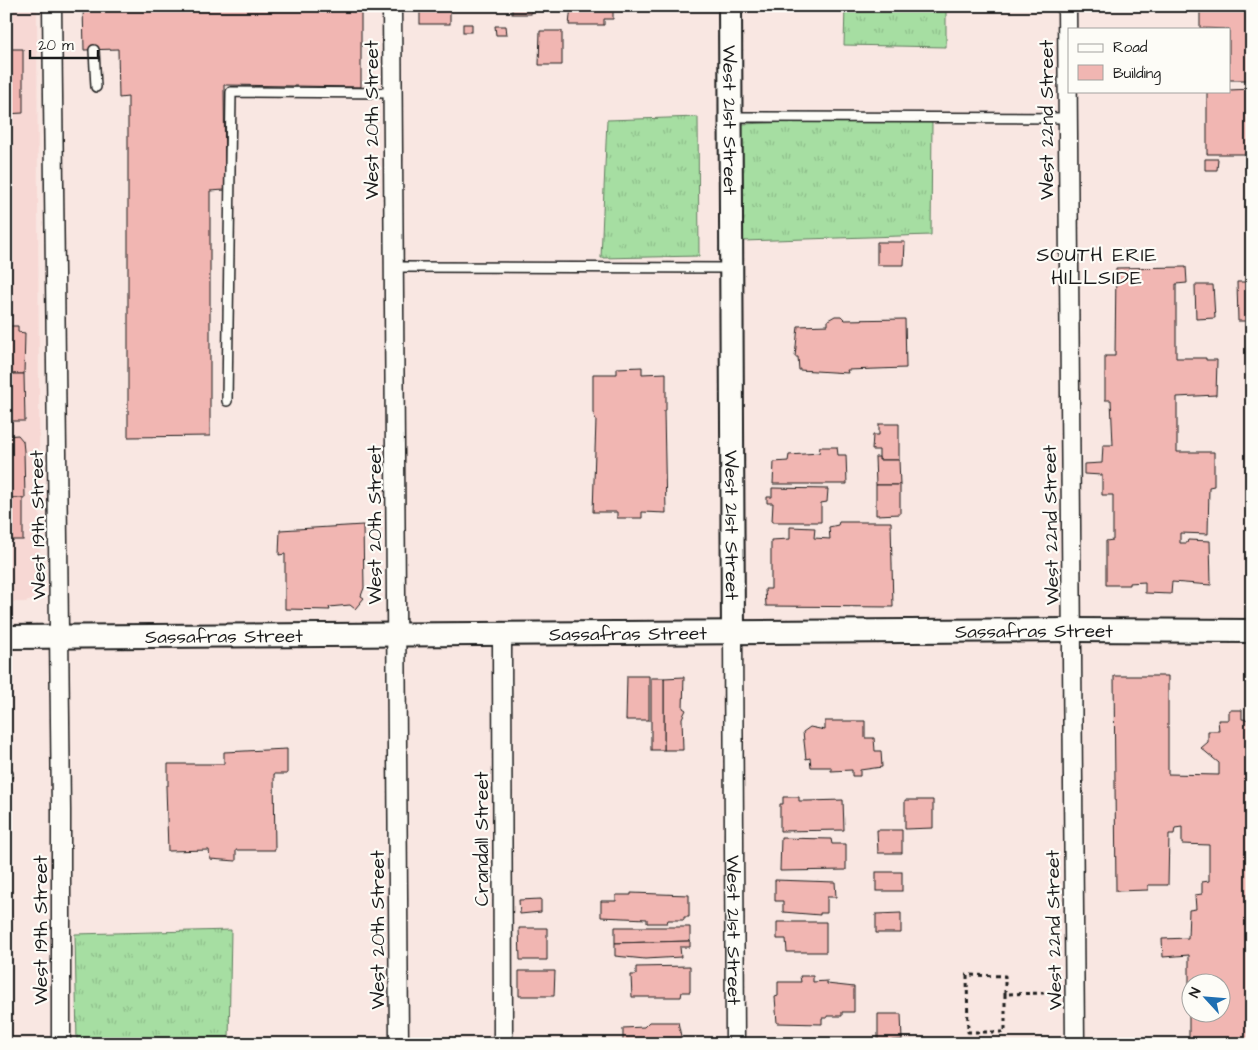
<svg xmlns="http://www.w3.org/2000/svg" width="1258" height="1050" viewBox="0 0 1258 1050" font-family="'Architects Daughter',sans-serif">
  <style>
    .built { fill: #f7d8d4 }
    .grass { fill: url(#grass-tufts); stroke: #617d5f }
    .building { fill: #f1b6b2; stroke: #1c1c1c; fill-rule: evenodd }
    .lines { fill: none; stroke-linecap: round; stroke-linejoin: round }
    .service-casing { stroke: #1c1c1c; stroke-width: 12 }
    .minor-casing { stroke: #1c1c1c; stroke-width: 21 }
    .tertiary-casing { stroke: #1c1c1c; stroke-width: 26 }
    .path { stroke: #1c1c1c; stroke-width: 3; stroke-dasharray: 4 4; stroke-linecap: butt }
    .service { stroke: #fdfcf7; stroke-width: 9 }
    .minor { stroke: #fdfcf7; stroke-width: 18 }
    .tertiary { stroke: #fdfcf7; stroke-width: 22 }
    .labels { text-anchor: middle; stroke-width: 4.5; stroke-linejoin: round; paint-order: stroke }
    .street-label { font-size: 19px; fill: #1c1c1c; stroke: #fdfcf7 }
    .neighbourhood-label { font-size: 20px; letter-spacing: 1px; fill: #1c1c1c; stroke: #fdfcf7 }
  </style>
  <defs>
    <pattern id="grass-tufts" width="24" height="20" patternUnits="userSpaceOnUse" patternTransform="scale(1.25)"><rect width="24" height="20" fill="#a6dea2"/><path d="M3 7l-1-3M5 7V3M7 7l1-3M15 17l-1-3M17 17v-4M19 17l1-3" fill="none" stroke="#8ebe8b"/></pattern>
  </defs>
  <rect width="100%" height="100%" fill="#f9e7e2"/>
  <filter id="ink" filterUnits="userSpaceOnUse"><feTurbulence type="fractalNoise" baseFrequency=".02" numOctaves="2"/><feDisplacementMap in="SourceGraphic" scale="10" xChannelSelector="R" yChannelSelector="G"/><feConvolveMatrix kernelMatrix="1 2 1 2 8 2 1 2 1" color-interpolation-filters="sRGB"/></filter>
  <g filter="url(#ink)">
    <path class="built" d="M6,6H37L40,585L38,591L32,600L25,602H6Z"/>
    <g class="grass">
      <path d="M845,6H946V47L844,45Z"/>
      <path d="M698,117L699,256L601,258L607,120Z"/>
      <path d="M841,120L932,122L931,235L743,241L742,124Z"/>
      <path d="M231,930L229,1041L77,1044L75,934Z"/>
    </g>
    <g class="building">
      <path d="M83,6H361V87L224,85L225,190L210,191V436L128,437V97L119,98L118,49L84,50Z"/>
      <rect x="420" y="6" width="30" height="18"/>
      <rect x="512" y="6" width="19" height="8"/>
      <path d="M571,6H613V19H604V25H569Z"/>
      <path d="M1200,6H1252V80H1229V29L1200,28Z"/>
      <rect x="463" y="24" width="9" height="8"/>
      <path d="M495,26H506L507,35H496Z"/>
      <path d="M540,31H562V65H539Z"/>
      <path d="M6,49H23V113L6,114Z"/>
      <path d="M1252,89V154H1207V91Z"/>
      <path d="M1205,159H1218L1217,170H1205Z"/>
      <path d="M877,242H905L904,265H877Z"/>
      <path d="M1186,267L1187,283L1176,284V358H1206V360H1217L1216,395L1177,397V452H1214V486L1209,487L1208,534L1180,533V543H1187L1188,540L1210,541L1211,585L1172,582L1171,594L1145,593V582L1129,583V585H1106V541L1113,540V495H1102V475L1084,474V464L1102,463L1103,445H1113L1111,400H1105V356H1115L1116,268Z"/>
      <path d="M1237,282H1252V404H1250L1249,321H1238Z"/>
      <path d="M1195,285H1213L1215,318L1196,319Z"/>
      <path d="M835,316H841L845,320L905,319L906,368L847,370L848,373L799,370L798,357H795L798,326L828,325V320Z"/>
      <path d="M6,326H18V332L25,333L24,374H6Z"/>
      <path d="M642,367V374L666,373V410L664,411L666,513L642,512V518H617V512H593L596,420L593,413V374H617V368Z"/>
      <path d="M6,374H24L25,421H6Z"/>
      <path d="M879,424H899V460H879V450H872L873,435H879Z"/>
      <path d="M18,435L23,441L24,451L25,498H6V436Z"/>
      <path d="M820,447H837L838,455H846L847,484H773L774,462L788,461L789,455L819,453Z"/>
      <path d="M875,457H879V460H899L900,485H876Z"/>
      <path d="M876,485H900V514L876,515Z"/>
      <path d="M772,488L828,489L827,502L821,503V522H772L773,503H767V497H772Z"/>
      <rect x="6" y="498" width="17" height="42"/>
      <path d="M839,522H891L893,607L766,606L765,589H771V540L790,539V527L815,528L814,538L830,539L829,527L838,525Z"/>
      <path d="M363,525L364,588L361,596L364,598L355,609L350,605L329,607L330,610L285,609V554L279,555L280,530Z"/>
      <path d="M627,676H649V720H626Z"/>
      <path d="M1114,676H1168V774L1219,775V763L1201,748L1208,742V731H1219L1218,720H1229V710H1242V719L1252,720V1044H1189V955L1163,957L1162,939L1188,938L1189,910L1196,909L1195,895L1202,894V882L1209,881V845L1182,844V827L1175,828L1174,834H1169L1168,885H1148V890L1116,891ZM1190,982H1220V1012H1190Z"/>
      <path d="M684,677L683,708L686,710L682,718L683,750H664V678Z"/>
      <rect x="651" y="678" width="13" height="72"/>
      <path d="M825,721H865V738H874L875,751H881L882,767L860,770V776H852V770L831,771V767H811L810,758L806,759L803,732L810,727L825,730Z"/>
      <path d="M287,749V774H274L275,850H236V861L210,859L209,850L168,851L166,786H168V764H224V752Z"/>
      <path d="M783,797H799V801H807L843,800L844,830L780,831V804H783Z"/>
      <path d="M905,800H933V828L905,829Z"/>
      <path d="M877,830H902V853H878Z"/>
      <path d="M781,838L831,839L832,844H846V870L780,871Z"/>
      <rect x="876" y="872" width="26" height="19"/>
      <path d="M775,880L835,882L836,897H827V913H820V915L783,912V901H775Z"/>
      <path d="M631,893L689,895V917H684V920H668L667,923H647V919L601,917V901H616V895H631Z"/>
      <path d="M541,899V912L520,914L519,900Z"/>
      <path d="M901,913V933H876V914Z"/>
      <path d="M777,922H826V952H787L786,939H777Z"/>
      <path d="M615,927H690V941L615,943Z"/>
      <path d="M519,928H547V960H520Z"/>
      <path d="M690,941V947H680L681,957L645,959L615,956V943Z"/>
      <path d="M690,966V992H682L681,997H632L631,975H636V967Z"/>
      <path d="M519,971H555L554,996H519Z"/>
      <path d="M800,976H813V982L827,981V984L854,987V1012H842V1016H827V1018H822V1024L777,1023L775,997L778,996V982H801Z"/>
      <path d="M878,1014H901L902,1040L878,1041Z"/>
      <path d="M649,1022H678L682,1041L679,1044H623V1028L644,1027Z"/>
      <path d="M818,1039H847V1044H773V1040Z"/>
      <path d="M902,1040V1044H878V1041Z"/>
    </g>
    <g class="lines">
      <defs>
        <g id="service">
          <path d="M94,50L96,87"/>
          <path d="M731,117L1067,118"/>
          <path d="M393,267L730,268"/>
          <path d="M227,401L231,92L392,93"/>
          <path d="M6,774H8"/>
        </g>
        <g id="minor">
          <path d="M52,6L61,810V1044"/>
          <path d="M392,6L399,1044"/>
          <path d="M1067,6L1075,1044"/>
          <path id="s1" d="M733,634L735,1044"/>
          <path d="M502,635L503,1044"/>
        </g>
        <g id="tertiary">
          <path id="s2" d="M730,6L733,634"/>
          <path id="s3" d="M6,637L1072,630L1252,631"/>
        </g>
      </defs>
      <use href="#service" class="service-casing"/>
      <use href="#minor" class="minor-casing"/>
      <use href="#tertiary" class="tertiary-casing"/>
      <path class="path" d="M1005,994V976L967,975L968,1032H1005V994L1044,993"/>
      <use href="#service" class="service"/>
      <use href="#minor" class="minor"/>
      <use href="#tertiary" class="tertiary"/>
    </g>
  </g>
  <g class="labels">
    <g class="street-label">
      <text transform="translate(371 120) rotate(-90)" y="7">West 20th Street</text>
      <text dy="7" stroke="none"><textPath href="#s2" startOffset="114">West 21st Street</textPath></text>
      <text transform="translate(1046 120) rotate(-90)" y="7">West 22nd Street</text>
      <text transform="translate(37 525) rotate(-91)" y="7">West 19th Street</text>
      <text transform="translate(374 525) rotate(-90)" y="7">West 20th Street</text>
      <text dy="7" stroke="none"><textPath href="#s2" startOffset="519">West 21st Street</textPath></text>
      <text transform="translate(1050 525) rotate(-91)" y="7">West 22nd Street</text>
      <text dy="7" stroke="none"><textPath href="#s3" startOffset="1028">Sassafras Street</textPath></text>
      <text dy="7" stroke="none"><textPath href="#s3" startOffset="622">Sassafras Street</textPath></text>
      <text dy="7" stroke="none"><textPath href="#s3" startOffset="218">Sassafras Street</textPath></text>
      <text transform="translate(481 839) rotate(-90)" y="7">Crandall Street</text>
      <text transform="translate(40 930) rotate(-90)" y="7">West 19th Street</text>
      <text transform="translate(377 930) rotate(-90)" y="7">West 20th Street</text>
      <text dy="7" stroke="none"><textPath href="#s1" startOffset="296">West 21st Street</textPath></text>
      <text transform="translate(1053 930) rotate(-91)" y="7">West 22nd Street</text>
    </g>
    <g class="neighbourhood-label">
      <text x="1097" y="261">SOUTH ERIE<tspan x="1097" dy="23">HILLSIDE</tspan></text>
    </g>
  </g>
  <rect width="1258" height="1050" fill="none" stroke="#fdfcf7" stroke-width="25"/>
  <rect x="12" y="12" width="1233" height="1025" fill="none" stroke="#1c1c1c" stroke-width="2" filter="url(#ink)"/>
  <rect x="1068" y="28" width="162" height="65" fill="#fdfcf7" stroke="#a3a29f"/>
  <rect x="1078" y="44" width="25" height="8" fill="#fdfcf7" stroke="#a3a29f"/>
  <text x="1113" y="52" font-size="15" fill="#1c1c1c">Road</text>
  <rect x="1078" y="65" width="25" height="15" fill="#f1b6b2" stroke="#a3a29f"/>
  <text x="1113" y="78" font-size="15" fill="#1c1c1c">Building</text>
  <g transform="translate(1206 998) rotate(296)"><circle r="24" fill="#fdfcf7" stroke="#a3a29f"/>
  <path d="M0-4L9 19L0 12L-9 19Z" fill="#1f6fb2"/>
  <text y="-8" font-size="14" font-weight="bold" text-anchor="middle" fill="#1c1c1c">N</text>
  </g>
  <path d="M30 50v8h68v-8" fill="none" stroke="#1c1c1c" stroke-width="2.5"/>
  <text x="38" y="50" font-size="15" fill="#1c1c1c" stroke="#fdfcf7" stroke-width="4" paint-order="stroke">20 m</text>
</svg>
